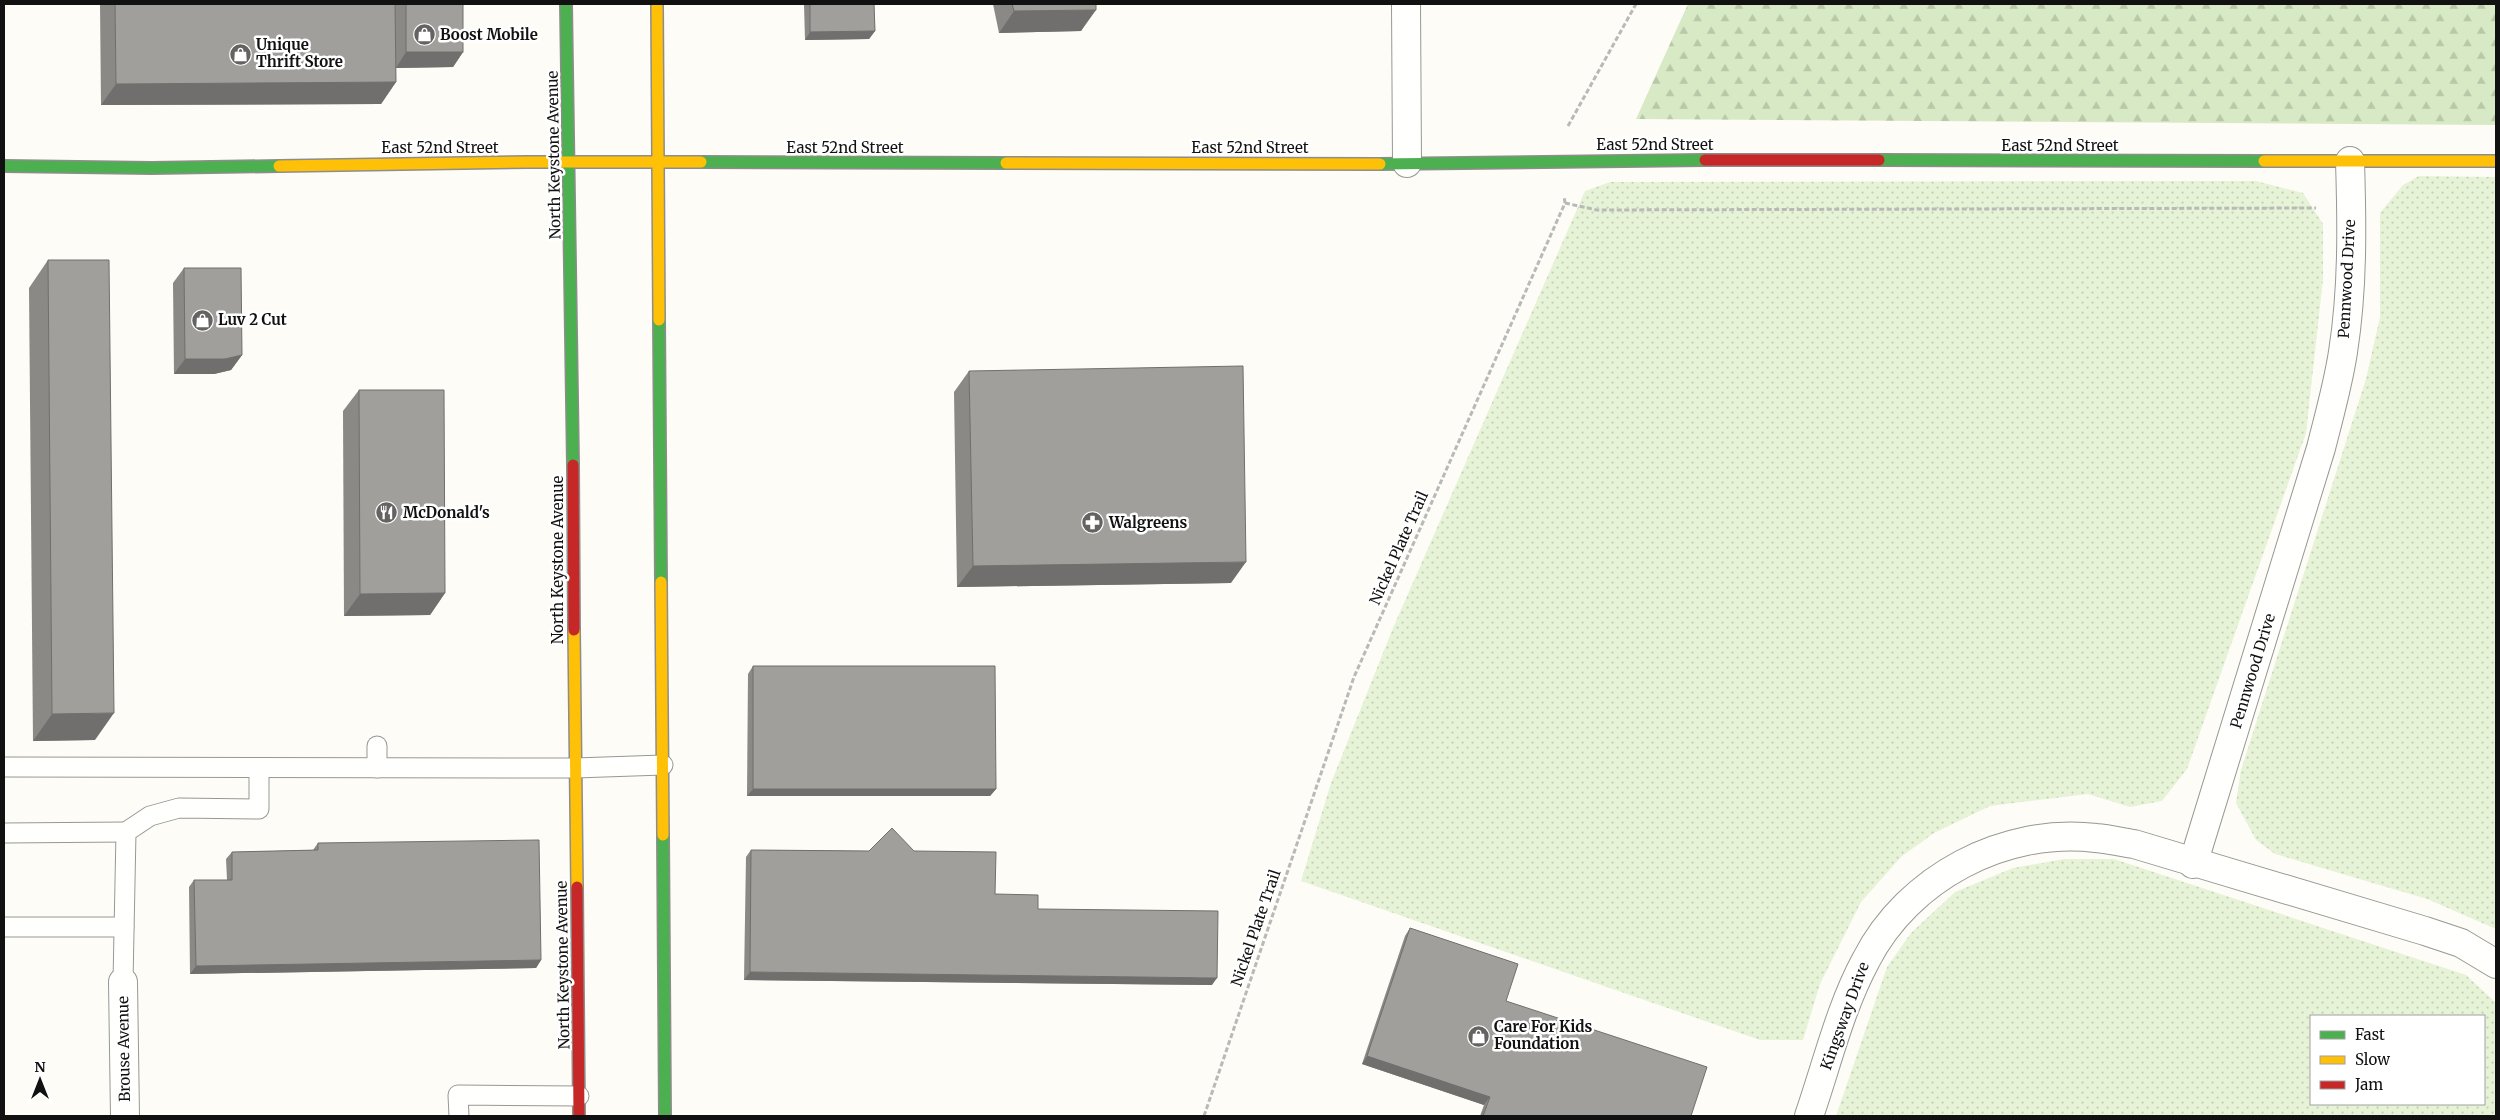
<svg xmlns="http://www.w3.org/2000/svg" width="2500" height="1120" viewBox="0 0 2500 1120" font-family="Merriweather,serif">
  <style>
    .grass { fill: url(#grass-dots); fill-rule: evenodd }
    .forest { fill: url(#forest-firs) }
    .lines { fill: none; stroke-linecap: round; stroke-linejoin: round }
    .lane-casing { stroke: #979795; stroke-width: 21 }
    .street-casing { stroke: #979795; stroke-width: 30 }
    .fast-casing { stroke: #8e8d8b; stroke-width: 14 }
    .slow-casing { stroke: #8e8d8b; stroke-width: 14 }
    .jam-casing { stroke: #8e8d8b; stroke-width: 14 }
    .path { stroke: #b9b9b8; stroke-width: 3; stroke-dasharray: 5 2.5; stroke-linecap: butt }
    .lane { stroke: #fffffe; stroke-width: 19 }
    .street { stroke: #fffffe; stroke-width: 28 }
    .fast { stroke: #4caf50; stroke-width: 11 }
    .slow { stroke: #ffc107; stroke-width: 11 }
    .jam { stroke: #c62828; stroke-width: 11 }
    .wall { fill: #8a8986 }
    .shaded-wall { fill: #716f6d }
    .building { fill: #a19f9c; stroke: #716f6d }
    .labels { text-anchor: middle; stroke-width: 5; stroke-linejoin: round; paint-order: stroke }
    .poi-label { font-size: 15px; font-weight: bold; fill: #111; stroke: #fff; text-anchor: start }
    .street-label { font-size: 15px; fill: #111; stroke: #fff }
  </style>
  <defs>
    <pattern id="grass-dots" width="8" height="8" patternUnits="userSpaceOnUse" patternTransform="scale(1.25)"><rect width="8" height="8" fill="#e7f3d7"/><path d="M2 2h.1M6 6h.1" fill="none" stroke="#c5cfb8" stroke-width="1.8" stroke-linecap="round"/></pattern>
    <pattern id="forest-firs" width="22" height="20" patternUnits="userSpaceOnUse" patternTransform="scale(1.25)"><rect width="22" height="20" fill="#d8eac5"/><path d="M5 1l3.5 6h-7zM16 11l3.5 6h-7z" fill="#b8c8a8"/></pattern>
  </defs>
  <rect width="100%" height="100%" fill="#fdfcf7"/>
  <g class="grass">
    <path d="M2419,176L2496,177V929L2427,899L2275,854L2256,840L2236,803L2241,770L2366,379L2380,317V213L2403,185Z"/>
    <path d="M2256,181L2303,193L2323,224V279L2306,433L2187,769L2162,801L2130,807L2088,794L1990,806L1934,833L1901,857L1861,902L1820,984L1803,1040H1760L1301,881L1331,783L1393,628L1585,191L1610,182Z"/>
    <path d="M2064,859H2114L2466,975L2496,1003V1116H1836L1887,967L1911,933L1955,892L2013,868ZM2311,1016H2484V1104H2311Z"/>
  </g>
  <path class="forest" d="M1688,4H2496V125L1636,119Z"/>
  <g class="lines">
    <defs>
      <g id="lane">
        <path d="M377,746V768"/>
        <path d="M4,767L575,768L663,765"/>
        <path d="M4,833L126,832"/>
        <path d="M4,927H124"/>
        <path d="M123,982L126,832L150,816L179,808L259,809V768"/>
        <path d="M459,1116L458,1095L579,1096"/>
      </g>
      <g id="street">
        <path d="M1406,4L1407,163"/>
        <path d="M2193,864L2321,448C2329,416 2338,385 2343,352C2353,288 2352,225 2350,161"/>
        <path d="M123,982L125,1116"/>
        <path d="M1809,1116C1827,1064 1840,1008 1866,960C1908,878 2004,827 2096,838C2109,839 2121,842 2134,844L2425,931L2461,943L2496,964"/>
      </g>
      <g id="fast">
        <path d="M566,4L573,465"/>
        <path d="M1879,160L2264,161"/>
        <path d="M701,162L1006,163"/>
        <path d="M1380,164L1705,160"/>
        <path d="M4,166L152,168L279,166"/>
        <path d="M659,320L661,582"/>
        <path d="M663,835L665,1116"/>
      </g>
      <g id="slow">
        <path d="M657,4L659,320"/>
        <path d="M2264,161H2496"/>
        <path d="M1006,163L1380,164"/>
        <path d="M279,166L528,162H701"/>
        <path d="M661,582L663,835"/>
        <path d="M574,630L577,887"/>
      </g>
      <g id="jam">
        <path d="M1705,160H1879"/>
        <path d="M573,465L574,630"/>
        <path d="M577,887L579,1116"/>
      </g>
    </defs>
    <use href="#lane" class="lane-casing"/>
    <use href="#street" class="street-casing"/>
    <use href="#fast" class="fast-casing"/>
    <use href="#slow" class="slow-casing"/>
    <use href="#jam" class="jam-casing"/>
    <g class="path">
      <path d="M1568,126L1636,4"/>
      <path d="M1565,203L1597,210L2316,208"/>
      <path d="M1204,1116L1354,677L1565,203L1564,196"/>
    </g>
    <use href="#lane" class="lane"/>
    <use href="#street" class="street"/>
    <use href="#fast" class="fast"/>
    <use href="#slow" class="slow"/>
    <use href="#jam" class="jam"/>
  </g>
  <g class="wall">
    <path d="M100,4H463V52L453,67L396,68V82L381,104L101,105Z"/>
    <path d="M804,4H874L875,31L869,39L805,40Z"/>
    <path d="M993,4H1096L1081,31L999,33Z"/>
    <path d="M48,260L95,740L33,741L29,288Z"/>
    <path d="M184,268L242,355L231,370L214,374H174L173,283Z"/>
    <path d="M969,371L1231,583L957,587L954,392Z"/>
    <path d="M359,390L445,593L430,615L344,616L343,411Z"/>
    <path d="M753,666L996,789L990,796H747L748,674Z"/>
    <path d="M318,843L541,960L536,968L190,974L189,887L194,880H227L226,859L232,852L313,850Z"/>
    <path d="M751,850L869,851L1038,909L1212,985L744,980L746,857Z"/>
    <path d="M1410,928L1506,1001L1691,1116H1480L1484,1105L1362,1064L1405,936Z"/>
  </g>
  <g class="shaded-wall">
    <path d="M1096,10L1081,31L999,33L1014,11Z"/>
    <path d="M875,31L869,39L805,40L810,32Z"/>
    <path d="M406,52H463L453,67L396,68Z"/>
    <path d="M396,82L381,104L101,105L116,84Z"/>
    <path d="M242,355L231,370L214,374H174L185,359Z"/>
    <path d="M1246,562L1231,583L957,587L973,566Z"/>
    <path d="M445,593L430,615L344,616L360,594Z"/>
    <path d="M114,713L95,740L33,741L52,714Z"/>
    <path d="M753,789H996L990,796H747Z"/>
    <path d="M541,960L536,968L190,974L196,966Z"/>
    <path d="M750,972L1217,978L1212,985L744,980Z"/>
    <path d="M1367,1056L1490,1097L1484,1105L1362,1064Z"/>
  </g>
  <g class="building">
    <path d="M115,4H395L396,82L116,84Z"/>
    <rect x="406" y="4" width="57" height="48"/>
    <path d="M810,4H874L875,31L810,32Z"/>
    <path d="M1012,4H1096V10L1014,11Z"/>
    <path d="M48,260H109L114,713L52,714Z"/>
    <path d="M184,268H241L242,355L225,359H185Z"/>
    <path d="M1243,366L1246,562L973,566L969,371Z"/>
    <path d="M359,390H444L445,593L360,594Z"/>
    <path d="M753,666H995L996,789H753Z"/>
    <path d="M892,828L914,851L996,852L995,894L1038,895V909L1218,911L1217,978L750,972L751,850L869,851Z"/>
    <path d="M539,840L541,960L196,966L194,880H232V852L318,850V843Z"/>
    <path d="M1410,928L1518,964L1506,1001L1707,1067L1691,1116H1483L1490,1097L1367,1056Z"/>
  </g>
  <defs>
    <symbol id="shop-disc" viewBox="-11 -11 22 22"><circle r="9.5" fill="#646362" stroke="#fff"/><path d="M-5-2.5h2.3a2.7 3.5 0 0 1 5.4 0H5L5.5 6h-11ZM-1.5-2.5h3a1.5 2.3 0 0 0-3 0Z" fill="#fff"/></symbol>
    <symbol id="restaurant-disc" viewBox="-11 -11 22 22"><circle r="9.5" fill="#646362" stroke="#fff"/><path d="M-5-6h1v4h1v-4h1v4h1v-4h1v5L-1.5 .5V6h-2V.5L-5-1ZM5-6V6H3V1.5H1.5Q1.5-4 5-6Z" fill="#fff"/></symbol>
    <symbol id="pharmacy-disc" viewBox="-11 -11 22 22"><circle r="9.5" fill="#646362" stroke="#fff"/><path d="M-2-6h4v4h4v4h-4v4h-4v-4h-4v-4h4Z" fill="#fff"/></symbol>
  </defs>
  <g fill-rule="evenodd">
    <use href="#shop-disc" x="412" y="22" width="25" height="25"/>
    <use href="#shop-disc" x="228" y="42" width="25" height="25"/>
    <use href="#shop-disc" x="190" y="308" width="25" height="25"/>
    <use href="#restaurant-disc" x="374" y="500" width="25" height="25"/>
    <use href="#pharmacy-disc" x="1080" y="510" width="25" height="25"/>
    <use href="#shop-disc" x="1466" y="1024" width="25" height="25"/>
  </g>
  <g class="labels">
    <g class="poi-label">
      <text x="440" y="40">Boost Mobile</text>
      <text x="256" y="50">Unique<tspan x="256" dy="17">Thrift Store</tspan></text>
      <text x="218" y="325">Luv 2 Cut</text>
      <text x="403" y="518">McDonald's</text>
      <text x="1109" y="528">Walgreens</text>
      <text x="1494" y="1032">Care For Kids<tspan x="1494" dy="17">Foundation</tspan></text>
    </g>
    <g class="street-label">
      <text x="1655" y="150">East 52nd Street</text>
      <text x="2060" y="151">East 52nd Street</text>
      <text x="440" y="153">East 52nd Street</text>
      <text x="845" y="153">East 52nd Street</text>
      <text x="1250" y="153">East 52nd Street</text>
      <text transform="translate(554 155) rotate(-91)" y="5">North Keystone Avenue</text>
      <text transform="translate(2347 279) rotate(-87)" y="5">Pennwood Drive</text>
      <text transform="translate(1399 548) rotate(-66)" y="5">Nickel Plate Trail</text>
      <text transform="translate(558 560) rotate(-90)" y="5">North Keystone Avenue</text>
      <text transform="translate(2253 671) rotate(-73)" y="5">Pennwood Drive</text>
      <text transform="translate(1256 928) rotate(-71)" y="5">Nickel Plate Trail</text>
      <text transform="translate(563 965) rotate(-91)" y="5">North Keystone Avenue</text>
      <text transform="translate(1845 1016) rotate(-70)" y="5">Kingsway Drive</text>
      <text transform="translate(124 1049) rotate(-91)" y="5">Brouse Avenue</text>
    </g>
  </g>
  <rect width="2500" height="1120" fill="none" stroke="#111111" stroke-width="10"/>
  <rect x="2310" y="1015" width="175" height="90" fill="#ffffff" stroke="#a0a0a0"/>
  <rect x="2320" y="1031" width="25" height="8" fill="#4caf50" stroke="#a0a0a0"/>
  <text x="2355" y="1040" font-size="15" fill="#111111">Fast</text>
  <rect x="2320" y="1056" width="25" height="8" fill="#ffc107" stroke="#a0a0a0"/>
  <text x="2355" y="1065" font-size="15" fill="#111111">Slow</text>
  <rect x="2320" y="1081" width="25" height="8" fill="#c62828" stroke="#a0a0a0"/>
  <text x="2355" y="1090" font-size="15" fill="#111111">Jam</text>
  <g transform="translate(40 1080)" stroke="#ffffff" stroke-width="4" paint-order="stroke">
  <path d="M0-4L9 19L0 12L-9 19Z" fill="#111111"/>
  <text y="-8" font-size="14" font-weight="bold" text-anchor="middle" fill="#111111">N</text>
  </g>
</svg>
